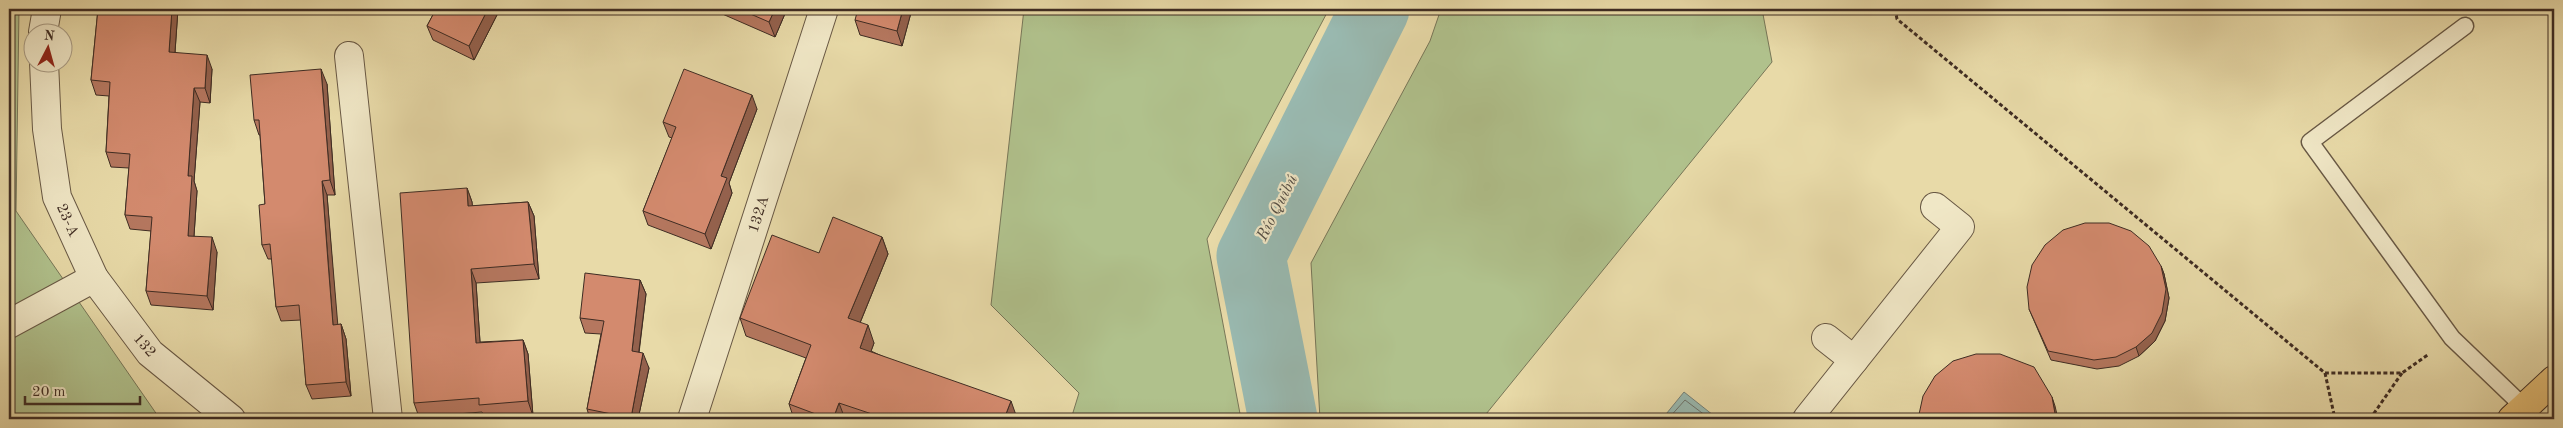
<svg xmlns="http://www.w3.org/2000/svg" width="2563" height="428" viewBox="0 0 2563 428" font-family="'Old Standard TT',serif">
  <style>
    .green { fill: #b0c18c; stroke: #777658 }
    .water { fill: #99b9b0; stroke: #758178 }
    .lines { fill: none; stroke-linecap: round; stroke-linejoin: round }
    .shore { stroke: #6c726a; stroke-width: 1 }
    .river { stroke: #99b9b0; stroke-width: 69 }
    .service-casing { stroke: #685844; stroke-width: 19 }
    .minor-casing { stroke: #685844; stroke-width: 30 }
    .primary-casing { stroke: #3e2c23; stroke-width: 30 }
    .path { stroke: #3e2c23; stroke-width: 3; stroke-dasharray: 4 2.5; stroke-linecap: butt }
    .service { stroke: #f0e7c6; stroke-width: 16 }
    .minor { stroke: #f0e7c6; stroke-width: 28 }
    .primary { stroke: #e4bd74; stroke-width: 28 }
    .wall { fill: #b5775f; stroke: #3e2c23 }
    .shaded-wall { fill: #94614d; stroke: #3e2c23 }
    .building { fill: #d38a6e; stroke: #3e2c23 }
    .labels { text-anchor: middle; stroke-width: 4.5; stroke-linejoin: round; paint-order: stroke }
    .street-label { font-size: 15px; fill: #3e2c23; stroke: #f0e7c6 }
    .water-label { font-size: 16px; font-style: italic; fill: #554f46; stroke: #f0e7c6 }
  </style>
  <rect width="100%" height="100%" fill="#e8daa8"/>
  <filter id="stains"><feTurbulence type="fractalNoise" baseFrequency=".004" numOctaves="4"/><feColorMatrix values="0 0 0 0 .2 0 0 0 0 .09 0 0 0 0 .02 0 0 0 .5 -.17"/></filter>
  <radialGradient id="worn" r=".72"><stop offset=".6" stop-color="#630" stop-opacity="0"/><stop offset="1" stop-color="#630" stop-opacity=".3"/></radialGradient>
  <g class="green">
    <path d="M9,9H19L16,211L160,419H9Z"/>
    <path d="M1024,9H1329L1207,239L1241,419H1071L1079,393L991,305Z"/>
    <path d="M1441,9H1762L1772,62L1482,419H1320L1311,263L1430,41Z"/>
  </g>
  <path class="water" d="M1684,392L1718,419H1662Z"/>
  <g class="lines">
    <path class="shore" d="M1668,419L1685,400L1710,419"/>
    <path class="river" d="M1283,419L1251,256L1375,9"/>
    <defs>
      <path id="service" d="M2465,26L2310,142L2452,338L2525,408"/>
      <g id="minor">
        <path d="M43,32L47,9"/>
        <path d="M349,56L388,419"/>
        <path d="M44,62L47,129L57,197L94,278L150,353L231,419"/>
        <path d="M9,324L94,278"/>
        <path d="M1826,338L1854,360"/>
        <path d="M692,419L824,9"/>
        <path d="M1807,419L1960,227L1935,207"/>
      </g>
      <path id="primary" d="M2512,419L2554,380"/>
    </defs>
    <use href="#service" class="service-casing"/>
    <use href="#minor" class="minor-casing"/>
    <use href="#primary" class="primary-casing"/>
    <g class="path">
      <path d="M1895,9L1897,19L2325,373H2402L2429,354"/>
      <path d="M2325,373L2335,419"/>
      <path d="M2370,419L2402,373"/>
    </g>
    <use href="#service" class="service"/>
    <use href="#minor" class="minor"/>
    <use href="#primary" class="primary"/>
  </g>
  <g class="wall">
    <path d="M98,9H178L175,52L212,69L210,103L200,102L194,181L197,191L194,236L217,252L213,310L151,305L146,291L151,231L130,229L125,215L129,168L111,167L106,152L109,96L96,95L91,80Z"/>
    <path d="M436,9H500L474,60L433,40L427,26Z"/>
    <path d="M711,9H787L775,37Z"/>
    <path d="M912,9L902,46L860,35L855,20Z"/>
    <path d="M327,84L335,195H327L337,325L341,324L346,339L351,396L312,399L306,385L301,320L281,321L276,307L272,259H268L262,245L265,204L260,135H259L254,120Z"/>
    <path d="M757,109L729,183L732,193L711,249L648,225L643,211L672,138L669,137L663,122Z"/>
    <path d="M467,188L472,202V206L528,202L534,216L539,279L476,283L480,342L523,340L528,354L533,416L485,419L482,412L419,417L414,403Z"/>
    <path d="M882,237L888,254L860,323L874,343L871,351L1017,418L1016,419H794L789,404L806,358L746,336L740,318L819,253Z"/>
    <path d="M2161,266L2164,274L2169,298L2165,321L2155,341L2139,356L2119,366L2097,369L2051,360L2029,309Z"/>
    <path d="M640,280L646,294L639,353L649,368L638,419H590L587,409L601,334L585,333L580,318Z"/>
  </g>
  <g class="shaded-wall">
    <path d="M172,9H178L174,66L169,52Z"/>
    <path d="M488,9H500L474,60L469,46Z"/>
    <path d="M775,9H787L775,37L769,22Z"/>
    <path d="M903,9H912L902,46L897,31Z"/>
    <path d="M207,55L212,69L210,103L205,88Z"/>
    <path d="M321,69L327,84L335,195L330,180Z"/>
    <path d="M194,88L200,102L194,181L197,191L193,250L188,236V176Z"/>
    <path d="M752,95L757,109L729,183L732,193L711,249L705,234L721,176Z"/>
    <path d="M322,181L327,195L339,339L333,325Z"/>
    <path d="M467,188L472,202L474,221L468,206Z"/>
    <path d="M528,202L534,216L539,279L534,264Z"/>
    <path d="M212,237L217,252L213,310L207,296Z"/>
    <path d="M882,237L888,254L855,335L848,318Z"/>
    <path d="M2161,266L2164,274L2169,298L2165,321L2155,341L2139,356L2136,347Z"/>
    <path d="M471,269L476,283L481,357L476,343Z"/>
    <path d="M640,280L646,294L637,366L632,351Z"/>
    <path d="M341,324L346,339L351,396L346,382Z"/>
    <path d="M868,325L874,343L866,365L860,348Z"/>
    <path d="M523,340L528,354L533,416L528,401Z"/>
    <path d="M643,353L649,368L638,419H631V418Z"/>
    <path d="M2052,397L2055,406L2058,419H2056Z"/>
    <path d="M1011,401L1017,418L1016,419H1004Z"/>
    <path d="M839,403L845,419H833Z"/>
  </g>
  <g class="building">
    <path d="M98,9H172L169,52L207,55L205,88H194L188,176H192L188,236L212,237L207,296L146,291L152,217L125,215L130,154L106,152L110,82L91,80Z"/>
    <path d="M436,9H488L469,46L427,26Z"/>
    <path d="M739,9H775L769,22Z"/>
    <path d="M858,9H903L897,31L855,20Z"/>
    <path d="M321,69L330,180L322,181L328,262L333,325L341,324L346,382L306,385L299,305L276,307L270,244L262,245L259,205L265,204L259,120H254L250,75Z"/>
    <path d="M684,69L752,95L721,176L727,178L705,234L643,211L676,127L663,122Z"/>
    <path d="M467,188L468,206L528,202L534,264L471,269L476,343L523,340L528,401L479,405V398L414,403L400,193Z"/>
    <path d="M833,217L882,237L848,318L868,325L860,348L1011,401L1004,419H887L839,403L833,419H829L789,404L811,345L740,318L772,235L819,253Z"/>
    <path d="M2085,223H2109L2131,231L2149,246L2161,266L2166,289L2162,313L2152,333L2136,347L2116,357L2094,360L2048,351L2029,309L2027,287L2032,265L2045,245L2063,230Z"/>
    <path d="M585,273L640,280L632,351L643,353L631,418L587,409L604,321L580,318Z"/>
    <path d="M1976,354H2000L2034,367L2052,397L2056,419H1918L1923,396L1935,376L1953,361Z"/>
  </g>
  <g class="labels">
    <g class="street-label">
      <text transform="translate(758 214) rotate(-72)" y="5">132A</text>
      <text transform="translate(68 220) rotate(66)" y="5">23-A</text>
      <text transform="translate(145 345) rotate(49)" y="5">132</text>
    </g>
    <g class="water-label">
      <text transform="translate(1276 207) rotate(-63)" y="6">Río Quibú</text>
    </g>
  </g>
  <rect width="2563" height="428" fill="none" stroke="#e8daa8" stroke-width="30"/>
  <rect x="10" y="10" width="2543" height="408" fill="none" stroke="#3e2c23" stroke-width="2.5"/>
  <rect x="15" y="15" width="2533" height="398" fill="none" stroke="#3e2c23"/>
  <g transform="translate(48 48) rotate(6)"><circle r="24" fill="#f0e7c6" stroke="#a99c85"/>
  <path d="M0-4L9 19L0 12L-9 19Z" fill="#8f2418"/>
  <text y="-8" font-size="14" font-weight="bold" text-anchor="middle" fill="#3e2c23">N</text>
  </g>
  <path d="M25 396v8h115v-8" fill="none" stroke="#3e2c23" stroke-width="2.5"/>
  <text x="32" y="396" font-size="15" fill="#3e2c23" stroke="#f0e7c6" stroke-width="4" paint-order="stroke">20 m</text>
  <rect width="100%" height="100%" filter="url(#stains)"/>
  <rect width="100%" height="100%" fill="url(#worn)"/>
</svg>
